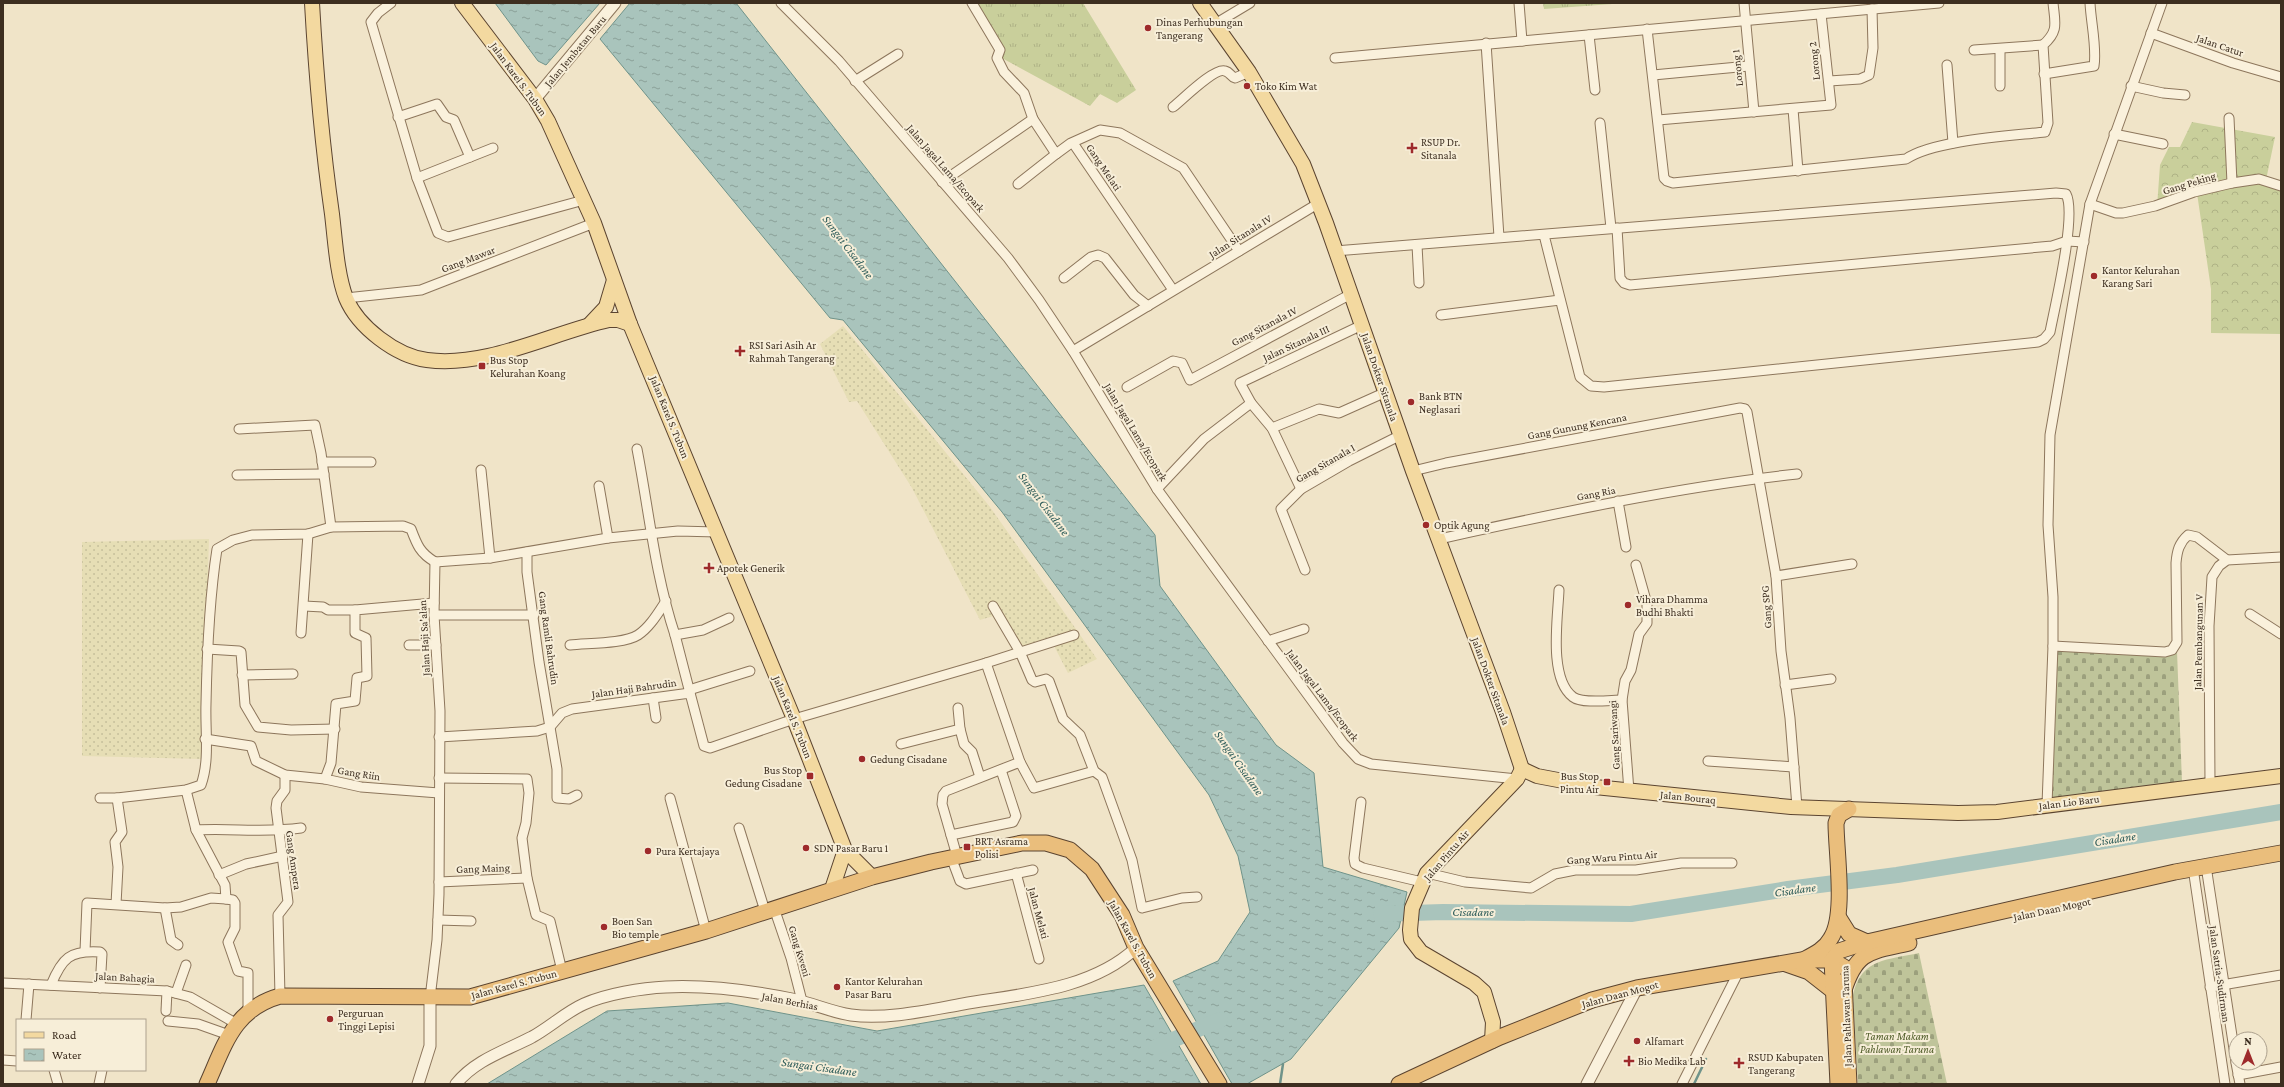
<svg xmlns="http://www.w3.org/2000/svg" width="2284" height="1087" viewBox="0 0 2284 1087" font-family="'Crimson Pro',serif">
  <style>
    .farmland { fill: url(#farmland-dots) }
    .grass { fill: url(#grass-tufts) }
    .forest { fill: url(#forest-crowns) }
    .cemetery { fill: url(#cemetery-stones) }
    .water { fill: url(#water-ripples); stroke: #6f938a }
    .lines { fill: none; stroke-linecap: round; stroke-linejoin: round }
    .stream { stroke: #6f938a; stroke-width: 2.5 }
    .river { stroke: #a9c4bc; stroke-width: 16 }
    .minor-casing { stroke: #8d765c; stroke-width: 11 }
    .tertiary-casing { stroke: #8d765c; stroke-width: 13 }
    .primary-casing { stroke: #5b4430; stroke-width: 16 }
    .trunk-casing { stroke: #5b4430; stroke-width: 17 }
    .minor { stroke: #faf1dc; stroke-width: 9 }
    .tertiary { stroke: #faf1dc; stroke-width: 11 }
    .primary { stroke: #f3d9a0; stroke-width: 14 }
    .trunk { stroke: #eabe7c; stroke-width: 15 }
    .poi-dot { fill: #9e2a2b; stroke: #f7eed8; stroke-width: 1.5 }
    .labels { text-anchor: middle; stroke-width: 4; stroke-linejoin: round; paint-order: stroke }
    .poi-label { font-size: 11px; fill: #3d2e20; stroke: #f7eed8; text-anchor: start }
    .street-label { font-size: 11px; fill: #3d2e20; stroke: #f7eed8 }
    .park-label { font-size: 11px; font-style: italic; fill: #4d5a26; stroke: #f7eed8 }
    .water-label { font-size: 12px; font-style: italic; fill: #2f5d5a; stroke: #f7eed8 }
  </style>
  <defs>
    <pattern id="farmland-dots" width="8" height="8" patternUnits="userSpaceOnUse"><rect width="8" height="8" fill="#e6deb5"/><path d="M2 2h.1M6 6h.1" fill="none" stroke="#c6bf9b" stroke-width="1.8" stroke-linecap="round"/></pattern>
    <pattern id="grass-tufts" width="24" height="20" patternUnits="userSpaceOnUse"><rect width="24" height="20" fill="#c9cf9b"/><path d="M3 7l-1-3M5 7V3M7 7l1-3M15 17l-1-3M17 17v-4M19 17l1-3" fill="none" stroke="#aeb285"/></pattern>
    <pattern id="forest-crowns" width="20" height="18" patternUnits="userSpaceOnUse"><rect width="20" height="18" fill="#c9cf9b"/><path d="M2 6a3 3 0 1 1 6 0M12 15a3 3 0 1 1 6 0" fill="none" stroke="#aeb285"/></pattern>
    <pattern id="cemetery-stones" width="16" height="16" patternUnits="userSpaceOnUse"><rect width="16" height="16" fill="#bfc49a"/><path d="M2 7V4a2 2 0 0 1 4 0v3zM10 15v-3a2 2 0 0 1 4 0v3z" fill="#9ca07d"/></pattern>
    <pattern id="water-ripples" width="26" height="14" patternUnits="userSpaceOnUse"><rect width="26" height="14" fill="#a9c4bc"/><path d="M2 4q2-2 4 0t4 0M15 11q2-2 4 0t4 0" fill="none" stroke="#8ba098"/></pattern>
  </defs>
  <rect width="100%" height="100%" fill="#f0e4c8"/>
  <g class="farmland">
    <path d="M843,326L990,507L1097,659L1068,673L1053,644L1028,653L1000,614L980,620L912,488L857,401L849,402L820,344Z"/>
    <path d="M209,539L202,759L82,756V542Z"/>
  </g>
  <g class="grass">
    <path d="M972,3H1083L1136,90L1117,103L1100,94L1090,106L998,56Z"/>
    <path d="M1543,3H1626L1544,9Z"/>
  </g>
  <path class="forest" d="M2192,122L2275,137L2266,180L2281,186V334L2211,333V289L2197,193L2157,207L2160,165L2169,147H2180Z"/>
  <g class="cemetery">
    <path d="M2058,642L2177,651L2182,782L2051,807Z"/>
    <path d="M1919,953L1947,1084H1858L1853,995C1861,958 1888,960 1919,953Z"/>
  </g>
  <g class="water">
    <path d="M495,3H600L546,65L538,61Z"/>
    <path d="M630,3H736L1155,535L1160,586L1276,745L1314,773L1323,867L1407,892L1399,928L1291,1059L1247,1084H1232L1173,981L1218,961L1250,912L1238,856L1209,795L1002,512L843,320L830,318L600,39Z"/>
    <path d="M1144,985L1201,1084H487L607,1011L728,1003L877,1031Z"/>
  </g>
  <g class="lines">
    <g class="stream">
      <path d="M1280,1084L1283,1064"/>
      <path d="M1694,1084L1706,1059"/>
    </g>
    <g class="river">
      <path d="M1381,914L1443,912L1631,914L1788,889L1897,875L2281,812"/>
      <path d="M1156,1047L1220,1020"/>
    </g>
    <defs>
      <g id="minor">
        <path d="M391,3L378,13L371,22L417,178L438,233L448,237L584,200"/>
        <path d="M781,3L839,61L1008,258L1039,300L1073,351L1157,489L1343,743L1358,759L1371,764L1517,779"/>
        <path d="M972,3L1000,50L997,58L1004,72L1024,93L1033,119L1056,154L1071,143L1100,130L1120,133L1183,168L1239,251"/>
        <path d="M1519,3L1522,41"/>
        <path d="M1744,3L1754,112"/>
        <path d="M1215,24L1250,3"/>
        <path d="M1647,29L1664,178L1667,181L1673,183L1906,159C1934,140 2010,136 2045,132L2048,123L2043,45C2059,31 2055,23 2053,3"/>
        <path d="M2151,33L2233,63L2281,77"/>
        <path d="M1589,35L1595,90"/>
        <path d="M1486,43L1499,237"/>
        <path d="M1974,50L2043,45"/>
        <path d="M1335,58L1939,3"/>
        <path d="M1947,65L1953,143"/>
        <path d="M2044,74L2094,66C2097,48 2091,23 2090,3"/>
        <path d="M1653,75L1749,66"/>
        <path d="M855,81L898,54"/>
        <path d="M1829,81L1860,79L1869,75L1873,48L1872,9"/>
        <path d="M2000,86V49"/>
        <path d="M2131,86L2163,93L2185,95"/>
        <path d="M1173,107C1182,100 1215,67 1225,71C1230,72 1231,77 1235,78L1249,72"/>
        <path d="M1793,109L1798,171"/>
        <path d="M398,117L437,104L446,117L454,120L470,157"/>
        <path d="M2229,118L2232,183"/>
        <path d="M1658,120L1831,105L1821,14"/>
        <path d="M1600,123L1611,228"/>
        <path d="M2114,134L2163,144"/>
        <path d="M1073,143L1173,290"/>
        <path d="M417,178L493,148"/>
        <path d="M942,182L1033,119"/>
        <path d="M1018,184L1056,154"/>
        <path d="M2090,204L2116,213H2123L2155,206L2194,192L2232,183L2259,179L2281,186"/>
        <path d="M1617,228L1620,278L1624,283L1630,285L2052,246L2067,241L2084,242"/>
        <path d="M1417,245L1419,283"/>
        <path d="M1335,251L2056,193L2066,194C2077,214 2055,306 2050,332L2044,339L2038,342L1604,387L1591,386L1580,377L1544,235"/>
        <path d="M1064,278L1091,257L1098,255L1105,258L1134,295L1148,306"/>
        <path d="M346,298L421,290L594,223"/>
        <path d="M1441,315L1560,300"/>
        <path d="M1073,351L1319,203"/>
        <path d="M1127,387L1173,361L1182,363L1190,380L1351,294"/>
        <path d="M1272,428L1319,409L1339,413L1386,392"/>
        <path d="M239,429L315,425L321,453L331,527"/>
        <path d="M637,449C649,511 655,575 675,635L703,630L729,618"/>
        <path d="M322,462H371"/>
        <path d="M481,470L490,558"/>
        <path d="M1413,471L1446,463L1740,408L1745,409L1747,412L1776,576L1781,651L1790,718L1797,807"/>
        <path d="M237,475L324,474"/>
        <path d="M599,486L608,538"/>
        <path d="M1157,489L1204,439L1251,403"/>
        <path d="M1301,489L1272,428L1251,403L1240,383L1362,325"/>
        <path d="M1618,501L1626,547"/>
        <path d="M1439,539C1558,513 1676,487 1797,474"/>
        <path d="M527,552V572L539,662L557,769V798L569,799L577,795"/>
        <path d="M435,562L490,558L608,538L678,531L717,532"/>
        <path d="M1305,570L1281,509L1301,489L1349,461L1401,435"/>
        <path d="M1776,576L1852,564"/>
        <path d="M1559,590C1558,617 1548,678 1573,697C1582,704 1611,700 1622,700"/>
        <path d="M434,603L355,610V633L366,638L367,676L357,678L355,701L336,704L331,763L325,779L361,787L439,793"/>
        <path d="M304,606L323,607L328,610H355"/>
        <path d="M993,606L1020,652L1032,680L1035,682L1046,679L1049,681L1063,719L1080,735L1094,771L1102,777L1132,860L1142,908L1182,898L1197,897"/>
        <path d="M2250,614L2281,634"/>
        <path d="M434,615H534"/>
        <path d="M301,633L308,534"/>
        <path d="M675,635L690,693"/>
        <path d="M1268,641L1304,629"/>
        <path d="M409,645H436"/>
        <path d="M570,645C587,643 624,644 638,635C650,627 658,613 666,601"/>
        <path d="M2053,646L2165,652L2172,650L2177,642L2176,563C2177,551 2179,543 2188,535L2197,537L2227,560"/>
        <path d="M207,649L239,651L241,652L245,705L258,727L291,730L335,729"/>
        <path d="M242,675L293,674"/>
        <path d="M1785,685L1831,679"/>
        <path d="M689,690L750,671"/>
        <path d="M653,698L656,718"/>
        <path d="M960,729L964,744L972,752L980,777"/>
        <path d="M439,737L537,731L550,727L562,713L572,709L690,693L704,746L710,748L794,719L986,663L1074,635"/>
        <path d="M205,739L251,746L256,761L285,775L325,779"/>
        <path d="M901,744L960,729L958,708"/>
        <path d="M1708,761L1794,767"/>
        <path d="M1020,762L1034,788L1094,771"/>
        <path d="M439,778L527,779L529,793L526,823L522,838L527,878L536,915L550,921L562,971"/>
        <path d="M2210,784L2209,626L2212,577L2219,566L2227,560L2281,557"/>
        <path d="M1629,791L1622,700L1625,681L1631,670L1639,634L1647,623V604L1636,565"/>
        <path d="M100,798H117"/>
        <path d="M670,798L706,931"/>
        <path d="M1361,802L1354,858L1355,864L1363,868L1422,882"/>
        <path d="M2047,805L2053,646V597L2048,525L2050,435L2090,204L2162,3"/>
        <path d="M739,828L765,911"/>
        <path d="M196,830C231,828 266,833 301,828"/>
        <path d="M951,835L1013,822L1016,816L1001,770"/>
        <path d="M957,856L942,804L943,795L946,791L1020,762L986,663"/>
        <path d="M951,857L960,881L966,884L1033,870"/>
        <path d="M2206,866L2236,1062"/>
        <path d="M2193,868L2225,1084"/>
        <path d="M1016,873L1039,959"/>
        <path d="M1427,873L1465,882L1531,888L1555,874L1575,870H1636L1681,863H1732"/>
        <path d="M219,875L246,864L283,856"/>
        <path d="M439,882L527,878"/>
        <path d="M226,899L233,900L235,903V928L228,942L238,971L248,973V1012"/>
        <path d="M116,904L118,867L115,842L122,832L117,798L186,790L201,785C210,760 205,730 206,704C207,652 209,600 217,549L233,540L252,535L308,534L331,527L403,526L411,529C417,545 420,553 435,562"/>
        <path d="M165,908L171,940L178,945"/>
        <path d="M774,908L791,958L802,1001"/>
        <path d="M438,920L471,921"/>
        <path d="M85,951L87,903L165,908L181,907L211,898L226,899L225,885L196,830L186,790"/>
        <path d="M3,983L167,991L190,997L237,1024"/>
        <path d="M51,985C62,958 70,950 100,952L102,954L100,988"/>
        <path d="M2210,987L2281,975"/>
        <path d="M176,993L186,965"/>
        <path d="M280,996L278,915L288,902L276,808L277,801L285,790V775"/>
        <path d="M430,998L437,940L439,894L440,711L434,615L435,562"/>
        <path d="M166,1011L167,991"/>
        <path d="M26,1020L29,984"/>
        <path d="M168,1021L198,1024L229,1035"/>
        <path d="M3,1060L17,1061"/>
        <path d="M2236,1063L2240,1084"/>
        <path d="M54,1070L58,1084"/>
        <path d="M2238,1075L2281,1067"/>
        <path d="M99,1084L102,1070"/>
        <path d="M1682,1084L1740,969"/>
      </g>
      <g id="tertiary">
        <path d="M535,99L615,3"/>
        <path d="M418,1084L430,1046V998"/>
        <path d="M456,1084C475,1060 505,1051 532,1037C550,1027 566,1012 584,1004C606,994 642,988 666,987C707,985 752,991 792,999C812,1003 831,1012 851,1015C886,1020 929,1010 963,1004C1021,994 1091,990 1136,948"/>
        <path d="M1587,1084L1637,988"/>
      </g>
      <g id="primary">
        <path d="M312,3C316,74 322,144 332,214C335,239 337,275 346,298C358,327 396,356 427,360C487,368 551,333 609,320H618L630,324"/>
        <path d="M462,3L535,99L548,121L594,223L630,324L794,719L845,850L872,877"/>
        <path d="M1200,3L1249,72L1303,164L1326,223L1413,471L1503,712L1522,769"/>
        <path d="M590,324L606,307L614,280"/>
        <path d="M1522,769L1537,776L1595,787L1791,807L1958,813L1997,812L2281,776"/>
        <path d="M832,889L845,850"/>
        <path d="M1492,1041L1493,1022L1484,992L1474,983L1421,952L1411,939L1410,930L1412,908L1427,873L1517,779L1522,769"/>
      </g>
      <g id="trunk">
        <path d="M1839,918L1849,934L1867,942"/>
        <path d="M1805,959C1815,954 1825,949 1831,938C1846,915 1836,852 1836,823L1839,815L1849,809"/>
        <path d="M1786,964L1809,972L1832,990"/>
        <path d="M1844,981L1849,1084"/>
        <path d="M1844,990C1857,949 1872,952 1909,943"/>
        <path d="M207,1084C225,1044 234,1009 280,996L470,997L706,931L872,877L931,862L1022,843H1046L1070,850L1092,869L1122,915L1136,948L1219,1084"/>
        <path d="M1399,1084L1500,1037L1592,1000L1637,988L1802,960H1832L1844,967"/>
        <path d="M1838,1084L1832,960L1839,951L1867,942L2175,872L2281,853"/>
      </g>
    </defs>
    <use href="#minor" class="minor-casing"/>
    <use href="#tertiary" class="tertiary-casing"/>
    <use href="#primary" class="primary-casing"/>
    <use href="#trunk" class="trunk-casing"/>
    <use href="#minor" class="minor"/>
    <use href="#tertiary" class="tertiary"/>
    <use href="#primary" class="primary"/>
    <use href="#trunk" class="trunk"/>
  </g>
  <g class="poi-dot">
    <circle cx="1148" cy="28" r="4"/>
    <circle cx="1247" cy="86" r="4"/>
    <path d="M1410 142h4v4h4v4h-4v4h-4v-4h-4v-4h4z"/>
    <circle cx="2094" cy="276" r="4"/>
    <path d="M738 345h4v4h4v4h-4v4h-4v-4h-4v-4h4z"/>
    <rect x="478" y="362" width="8" height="8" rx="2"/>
    <circle cx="1411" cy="402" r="4"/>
    <circle cx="1426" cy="525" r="4"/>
    <path d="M707 562h4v4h4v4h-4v4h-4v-4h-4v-4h4z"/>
    <circle cx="1628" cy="605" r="4"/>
    <circle cx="862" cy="759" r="4"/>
    <rect x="806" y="772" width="8" height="8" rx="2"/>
    <rect x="1603" y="778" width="8" height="8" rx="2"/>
    <rect x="963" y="843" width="8" height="8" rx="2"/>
    <circle cx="806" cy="848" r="4"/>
    <circle cx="648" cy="851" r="4"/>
    <circle cx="604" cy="927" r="4"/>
    <circle cx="837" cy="987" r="4"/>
    <circle cx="330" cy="1019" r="4"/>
    <circle cx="1637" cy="1041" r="4"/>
    <path d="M1627 1055h4v4h4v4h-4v4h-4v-4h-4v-4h4z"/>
    <path d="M1737 1057h4v4h4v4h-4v4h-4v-4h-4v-4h4z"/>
  </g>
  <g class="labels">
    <g class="poi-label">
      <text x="1156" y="26">Dinas Perhubungan<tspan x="1156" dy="13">Tangerang</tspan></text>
      <text x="1255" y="90">Toko Kim Wat</text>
      <text x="1421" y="146">RSUP Dr.<tspan x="1421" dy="13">Sitanala</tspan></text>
      <text x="2102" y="274">Kantor Kelurahan<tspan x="2102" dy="13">Karang Sari</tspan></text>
      <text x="749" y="349">RSI Sari Asih Ar<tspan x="749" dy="13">Rahmah Tangerang</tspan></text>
      <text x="490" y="364">Bus Stop<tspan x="490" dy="13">Kelurahan Koang</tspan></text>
      <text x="1419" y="400">Bank BTN<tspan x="1419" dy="13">Neglasari</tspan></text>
      <text x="1434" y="529">Optik Agung</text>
      <text x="717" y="572">Apotek Generik</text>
      <text x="1636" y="603">Vihara Dhamma<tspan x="1636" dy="13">Budhi Bhakti</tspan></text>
      <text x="870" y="763">Gedung Cisadane</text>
      <text x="802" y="774" text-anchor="end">Bus Stop<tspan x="802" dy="13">Gedung Cisadane</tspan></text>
      <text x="1599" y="780" text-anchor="end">Bus Stop<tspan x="1599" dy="13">Pintu Air</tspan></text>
      <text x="975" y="845">BRT Asrama<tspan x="975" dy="13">Polisi</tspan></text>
      <text x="814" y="852">SDN Pasar Baru 1</text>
      <text x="656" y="855">Pura Kertajaya</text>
      <text x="612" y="925">Boen San<tspan x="612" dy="13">Bio temple</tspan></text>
      <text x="845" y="985">Kantor Kelurahan<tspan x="845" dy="13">Pasar Baru</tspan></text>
      <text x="338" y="1017">Perguruan<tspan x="338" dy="13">Tinggi Lepisi</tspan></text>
      <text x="1645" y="1045">Alfamart</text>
      <text x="1748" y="1061">RSUD Kabupaten<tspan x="1748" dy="13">Tangerang</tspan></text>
      <text x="1638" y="1065">Bio Medika Lab</text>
    </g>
    <g class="street-label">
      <text transform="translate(2220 45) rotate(19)" y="4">Jalan Catur</text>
      <text transform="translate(575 51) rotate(-50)" y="4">Jalan Jembatan Baru</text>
      <text transform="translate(1814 61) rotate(-96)" y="4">Lorong 2</text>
      <text transform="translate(1737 68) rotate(-96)" y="4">Lorong 1</text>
      <text transform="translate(519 79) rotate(54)" y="4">Jalan Karel S. Tubun</text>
      <text transform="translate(1104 167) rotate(56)" y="4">Gang Melati</text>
      <text transform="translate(946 168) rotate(49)" y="4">Jalan Jagal Lama/Ecopark</text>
      <text transform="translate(2189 183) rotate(-17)" y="4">Gang Peking</text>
      <text transform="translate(1240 236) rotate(-32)" y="4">Jalan Sitanala IV</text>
      <text transform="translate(468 259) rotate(-21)" y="4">Gang Mawar</text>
      <text transform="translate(1264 326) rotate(-28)" y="4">Gang Sitanala IV</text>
      <text transform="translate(1296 343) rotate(-25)" y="4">Jalan Sitanala III</text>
      <text transform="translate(1380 377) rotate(71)" y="4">Jalan Dokter Sitanala</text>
      <text transform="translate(670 417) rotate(68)" y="4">Jalan Karel S. Tubun</text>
      <text transform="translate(1577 426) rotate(-11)" y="4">Gang Gunung Kencana</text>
      <text transform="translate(1136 432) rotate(59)" y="4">Jalan Jagal Lama/Ecopark</text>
      <text transform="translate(1325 463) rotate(-30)" y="4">Gang Sitanala I</text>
      <text transform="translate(1596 493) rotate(-11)" y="4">Gang Ria</text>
      <text transform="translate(1766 607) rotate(-94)" y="4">Gang SPG</text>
      <text transform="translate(424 638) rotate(-93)" y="4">Jalan Haji Sa'alan</text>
      <text transform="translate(549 638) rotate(82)" y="4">Gang Ramli Bahrudin</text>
      <text transform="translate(2198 642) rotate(-89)" y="4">Jalan Pembangunan V</text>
      <text transform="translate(1491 681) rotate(70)" y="4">Jalan Dokter Sitanala</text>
      <text transform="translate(634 688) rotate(-8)" y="4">Jalan Haji Bahrudin</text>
      <text transform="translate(1323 695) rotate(53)" y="4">Jalan Jagal Lama/Ecopark</text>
      <text transform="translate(793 717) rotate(68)" y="4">Jalan Karel S. Tubun</text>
      <text transform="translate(1614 735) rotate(-93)" y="4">Gang Sariwangi</text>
      <text transform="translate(359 773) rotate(9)" y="4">Gang Riin</text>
      <text transform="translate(1688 797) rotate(6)" y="4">Jalan Bouraq</text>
      <text transform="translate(2069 802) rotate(-7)" y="4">Jalan Lio Baru</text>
      <text transform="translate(1446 855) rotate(-49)" y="4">Jalan Pintu Air</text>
      <text transform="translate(1612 857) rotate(-4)" y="4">Gang Waru Pintu Air</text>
      <text transform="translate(294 860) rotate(82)" y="4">Gang Ampera</text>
      <text transform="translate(483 868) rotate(-2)" y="4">Gang Maing</text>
      <text transform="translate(2052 909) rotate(-12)" y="4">Jalan Daan Mogot</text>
      <text transform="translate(1039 913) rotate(75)" y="4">Jalan Melati</text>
      <text transform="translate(1133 939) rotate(61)" y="4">Jalan Karel S. Tubun</text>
      <text transform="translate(800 951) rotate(73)" y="4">Gang Kweni</text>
      <text transform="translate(2220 974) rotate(82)" y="4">Jalan Satria-Sudirman</text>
      <text transform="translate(125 977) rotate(3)" y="4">Jalan Bahagia</text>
      <text transform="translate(514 984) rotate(-15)" y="4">Jalan Karel S. Tubun</text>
      <text transform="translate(1620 994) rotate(-15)" y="4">Jalan Daan Mogot</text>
      <text transform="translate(790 1001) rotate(11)" y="4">Jalan Berhias</text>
      <text transform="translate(1846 1016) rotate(-92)" y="4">Jalan Pahlawan Taruna</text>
    </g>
    <g class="park-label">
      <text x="1897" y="1040">Taman Makam<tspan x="1897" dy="13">Pahlawan Taruna</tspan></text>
    </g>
    <g class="water-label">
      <text transform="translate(848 247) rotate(53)" y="4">Sungai Cisadane</text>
      <text transform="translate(1044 504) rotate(53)" y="4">Sungai Cisadane</text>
      <text transform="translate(1239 763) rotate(55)" y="4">Sungai Cisadane</text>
      <text transform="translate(2115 839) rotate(-9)" y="4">Cisadane</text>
      <text transform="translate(1795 890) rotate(-8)" y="4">Cisadane</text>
      <text x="1473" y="916">Cisadane</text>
      <text transform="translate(819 1067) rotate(8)" y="4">Sungai Cisadane</text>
    </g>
  </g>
  <rect width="2284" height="1087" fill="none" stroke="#3d2e20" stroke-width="8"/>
  <rect x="16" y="1019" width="130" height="52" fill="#f7eed8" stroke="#ada18e"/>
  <rect x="24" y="1032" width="20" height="6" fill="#f3d9a0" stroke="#ada18e"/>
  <text x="52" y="1039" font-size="12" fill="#3d2e20">Road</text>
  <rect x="24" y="1049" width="20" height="12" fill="url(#water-ripples)" stroke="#ada18e"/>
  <text x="52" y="1059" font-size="12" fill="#3d2e20">Water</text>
  <g transform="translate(2248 1051)"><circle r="19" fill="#f7eed8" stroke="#ada18e"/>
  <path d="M0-3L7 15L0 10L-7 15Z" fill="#9e2a2b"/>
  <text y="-6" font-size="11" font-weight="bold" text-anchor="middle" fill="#3d2e20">N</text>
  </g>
</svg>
